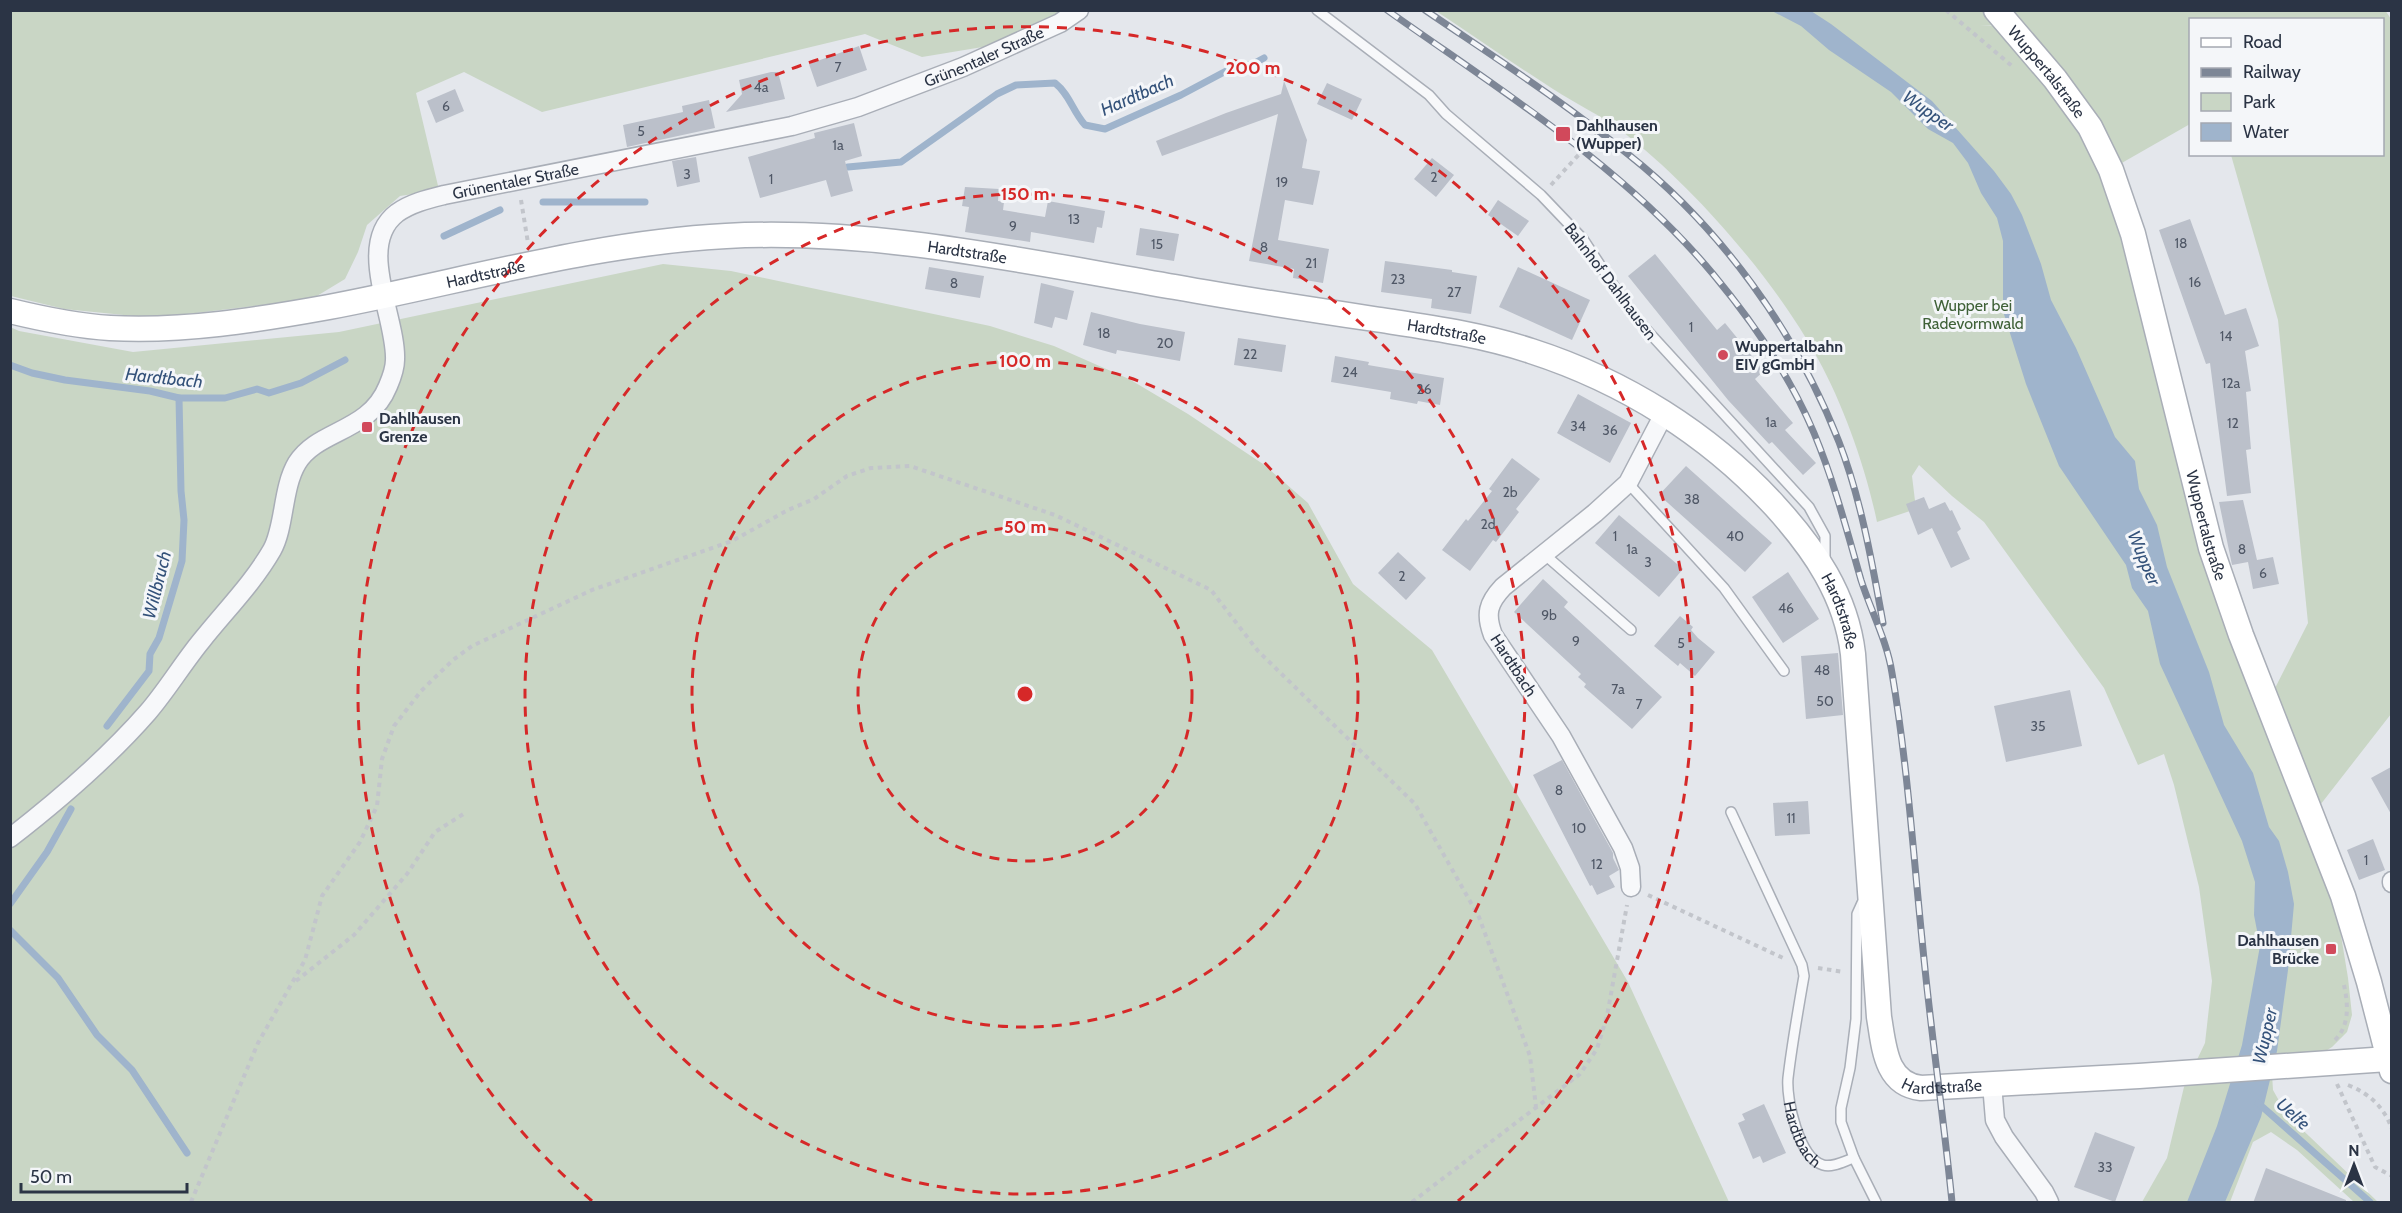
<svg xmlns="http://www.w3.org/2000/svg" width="2402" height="1213" viewBox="0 0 2402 1213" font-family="Cabin,sans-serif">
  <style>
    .green { fill: #c9d6c5 }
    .water { fill: #9fb4cc }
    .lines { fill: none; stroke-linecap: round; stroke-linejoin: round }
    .stream { stroke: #9fb4cc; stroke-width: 7 }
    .building { fill: #bbc0ca }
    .lane-casing { stroke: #a9aeb7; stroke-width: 12 }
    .street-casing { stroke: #a9aeb7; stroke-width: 21 }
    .secondary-casing { stroke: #a9aeb7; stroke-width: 27 }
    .path { stroke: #c2c5cb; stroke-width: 4; stroke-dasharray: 4.5 4.5; stroke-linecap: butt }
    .lane { stroke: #f7f8fa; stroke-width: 9 }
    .street { stroke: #f7f8fa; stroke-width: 18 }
    .secondary { stroke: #fff; stroke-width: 24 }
    .rail-casing { stroke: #7d8696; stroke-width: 7 }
    .rail { stroke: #f4f6f9; stroke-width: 4.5; stroke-dasharray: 14; stroke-linecap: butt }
    .ring { fill: none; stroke: #d62828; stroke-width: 3; stroke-dasharray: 10 8 }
    .poi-dot { fill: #d1495b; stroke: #f4f6f9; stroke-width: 2 }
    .labels { text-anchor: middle; stroke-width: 6; stroke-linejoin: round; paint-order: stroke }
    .number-label { font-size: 14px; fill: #4f5766 }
    .street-label { font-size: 16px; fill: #2b3445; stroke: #f4f6f9 }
    .poi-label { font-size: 16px; font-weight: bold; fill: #2b3445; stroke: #f4f6f9; text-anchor: start }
    .park-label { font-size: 16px; fill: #3f6138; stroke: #f4f6f9 }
    .water-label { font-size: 18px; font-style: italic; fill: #34527a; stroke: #f4f6f9 }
    .centre { fill: #d62828; stroke: #f4f6f9; stroke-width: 3 }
    .ring-label { font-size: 18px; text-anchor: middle; font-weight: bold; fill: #d62828; stroke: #f4f6f9; stroke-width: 6; stroke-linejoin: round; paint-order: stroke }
  </style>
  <rect width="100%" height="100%" fill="#e4e7ec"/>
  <g class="green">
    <path d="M2385,10L2391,19V714L2317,809L2271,696L2308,623L2278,320L2231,155L2382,154V20H2190V124L2120,164L2002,11Z"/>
    <path d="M11,11H1073L1007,43L922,57L865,34L542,112L464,72L416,93L439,190L400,196L367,225L358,252L345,279L312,299L154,318L64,309L11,296Z"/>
    <path d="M1436,11H1990L2004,25L1980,26H2005L2064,91L2105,171L2174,429L2302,799L2339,923L2348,978L2352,1015L2347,1032L2332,1047L2321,1054L2271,1058L2273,1090L2287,1115L2378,1202H2354L2297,1150L2271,1132L2253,1142L2230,1202H2142L2167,1158L2184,1087L2205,1043L2212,981L2199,887L2174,785L2164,754L2138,765L2104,688L1984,522L1952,496L1919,465L1912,476L1916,509L1877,522C1866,469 1844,406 1818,359C1775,280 1694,187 1623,132C1602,116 1576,104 1553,89C1514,64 1475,37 1436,11Z"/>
    <path d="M663,264L731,271L990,326L1054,346L1129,379L1188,414L1263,464L1308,503L1353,584L1432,650L1628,982L1729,1202H11L10,327L19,331L133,352L339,332Z"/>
  </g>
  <path class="water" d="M1772,11H1811L1831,24L1932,101L1994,171L2011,194L2022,215L2041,264L2051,300L2076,348L2115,437L2135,461L2139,489L2157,525L2167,567L2209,672L2224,725L2253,773L2269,827L2279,841L2288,872L2294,904L2288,970L2277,1051L2261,1117L2225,1202H2187L2217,1126L2242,1045L2260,946L2254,915L2255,882L2242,841L2160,664L2148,611L2132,588L2126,565L2059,466L2026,384L2003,311V241L1997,218L1981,193L1968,163L1953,143L1928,129L1891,92L1829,50L1801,26Z"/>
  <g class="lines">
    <g class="stream">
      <path d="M848,167L901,162L997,94L1016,85L1055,83C1070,95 1072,110 1085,125L1105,129L1181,95L1228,70L1253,64L1264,58"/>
      <path d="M543,202H645"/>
      <path d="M444,236L500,210"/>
      <path d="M10,365L32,373L65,380L150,391L179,398H225L257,389L269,393L301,383L345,360"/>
      <path d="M107,726L149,671L150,654L159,638L182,561L184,520L181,491L179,398"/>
      <path d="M10,904L47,852L71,809"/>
      <path d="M10,930L58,978L97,1035L132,1070L187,1153"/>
      <path d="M2258,1103L2370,1202"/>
    </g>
  </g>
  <g class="building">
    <path d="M859,46L867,70L817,87L809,64Z"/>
    <path d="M771,72H778L785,99L726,112L742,94L739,80Z"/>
    <path d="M1284,81L1307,140L1302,168L1320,171L1313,205L1285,200L1278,240L1329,249L1323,283L1293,278L1294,269L1249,261L1278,114L1162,156L1156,141L1226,113L1281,94Z"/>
    <path d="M1327,83L1362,99L1352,120L1317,104Z"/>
    <path d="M455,89L464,111L436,123L427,101Z"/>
    <path d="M709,100L715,128L627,147L623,125L683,112L682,106Z"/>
    <path d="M854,123L862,156L845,161L853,191L831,197L826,180L760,198L748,157L815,138L814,133Z"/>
    <path d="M696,157L700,182L677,187L672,161Z"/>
    <path d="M1432,158L1454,175L1436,197L1414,179Z"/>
    <path d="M965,187L999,189L998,201L1004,202L1003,210L1045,217L1048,201L1105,211L1102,228L1097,227L1094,243L1031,232L1030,242L965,232L969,207L962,206Z"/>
    <path d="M1498,200L1529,221L1518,236L1488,215Z"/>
    <path d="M2190,219L2225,315L2246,308L2259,346L2245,351L2251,391L2246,392L2251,449L2246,450L2251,493L2227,496L2210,363L2206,364L2159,230Z"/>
    <path d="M1140,228L1179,234L1174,261L1136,255Z"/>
    <path d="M1655,254L1717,330L1725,323L1764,371L1755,379L1793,423L1785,430L1816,463L1803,475L1772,442L1769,444L1728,400L1628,276Z"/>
    <path d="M1385,261L1452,270V272L1477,276L1471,314L1431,308L1432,299L1381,292Z"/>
    <path d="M929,267L984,276L980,298L925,289Z"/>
    <path d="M1518,267L1590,300L1572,340L1499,307Z"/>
    <path d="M1041,283L1074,291L1067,320L1055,317L1052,328L1034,323Z"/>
    <path d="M1091,312L1140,324L1185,332L1180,361L1117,350L1116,354L1083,345Z"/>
    <path d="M1238,338L1286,345L1282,372L1234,365Z"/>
    <path d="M1335,356L1369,362L1368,365L1444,378L1440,405L1418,401L1417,404L1390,399L1391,392L1331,382Z"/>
    <path d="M1578,394L1631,423L1610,463L1557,433Z"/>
    <path d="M1512,458L1540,479L1516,509L1519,512L1496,542L1493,540L1470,571L1442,550L1466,519L1468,521L1492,491L1489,489Z"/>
    <path d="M1686,466L1772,543L1745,572L1659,495Z"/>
    <path d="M1924,497L1929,509L1945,502L1950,511L1952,510L1961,529L1957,532L1970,559L1951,568L1932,528L1918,535L1906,504Z"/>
    <path d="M2243,500L2257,560L2273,557L2279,584L2253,589L2248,562L2232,565L2219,502Z"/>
    <path d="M1619,515L1683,569L1659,597L1595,543Z"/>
    <path d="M1398,552L1426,578L1406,600L1378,573Z"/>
    <path d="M1788,572L1819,619L1783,643L1752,597Z"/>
    <path d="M1543,579L1568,602L1564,607L1662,697L1632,729L1584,687L1586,684L1578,677L1581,674L1514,612Z"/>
    <path d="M1680,616L1693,627L1691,630L1698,638L1715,652L1695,676L1680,663L1678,666L1654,646Z"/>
    <path d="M1838,653L1843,715L1806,719L1801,656Z"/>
    <path d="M2070,690L2082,746L2006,762L1994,706Z"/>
    <path d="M1562,760L1613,853V858L1619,870L1609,876L1615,887L1597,895L1592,885L1590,886L1533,775Z"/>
    <path d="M2391,767V814L2371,778Z"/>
    <path d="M1808,801L1810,834L1775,836L1773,803Z"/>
    <path d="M2373,839L2385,870L2359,880L2347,850Z"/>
    <path d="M1764,1104L1786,1153L1763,1163L1760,1156L1753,1159L1738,1123L1745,1120L1742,1114Z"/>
    <path d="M2095,1132L2135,1147L2115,1202L2074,1187Z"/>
    <path d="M2266,1168L2346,1200V1203H2253Z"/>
  </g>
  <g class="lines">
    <defs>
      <g id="lane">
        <path d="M1317,10L1429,95L1446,114L1541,195L1583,239L1633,315L1809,507L1825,536V560"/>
        <path d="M1628,483L1724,588L1784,671"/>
        <path d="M1544,554L1631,630"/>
        <path id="s1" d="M1731,812L1802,965L1804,976C1798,1010 1792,1044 1788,1078C1786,1100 1799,1158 1823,1165C1833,1168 1844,1161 1854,1158"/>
        <path d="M1866,901L1862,903L1857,914L1856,1019L1850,1068L1841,1108V1122L1854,1158L1876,1202"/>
      </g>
      <g id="street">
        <path id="s2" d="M10,838C59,800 107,759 148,712C167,690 183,663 202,640C226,610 253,583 272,550C285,527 282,488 297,463C318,429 369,433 388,386C391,379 395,368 395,360C397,318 355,245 397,213C411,203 428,199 444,195L792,126L858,107L963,67L1060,23L1079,10"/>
        <path d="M2392,881V883"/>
        <path d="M1631,887L1630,868L1623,848L1561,736L1493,635C1485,614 1488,603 1503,587L1595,513L1628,483L1665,412"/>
        <path d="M1992,1084L1995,1120L2004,1137L2044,1192L2049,1202"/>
      </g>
      <g id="secondary">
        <path id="s3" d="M1996,10L2055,79L2090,127L2111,170L2133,234L2211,548L2241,635L2343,896L2369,982L2392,1071"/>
        <path id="s4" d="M10,311C43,319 76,326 110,328C183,332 257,320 329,307C461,282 592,243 726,236C877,228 1027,262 1175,287C1241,299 1307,309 1374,319C1426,327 1480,334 1531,351C1624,381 1709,434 1775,506C1814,549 1846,595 1853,654L1879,1017C1884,1046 1885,1084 1921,1088L2139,1076L2388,1059"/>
      </g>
    </defs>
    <use href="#lane" class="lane-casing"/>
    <use href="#street" class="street-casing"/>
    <use href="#secondary" class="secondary-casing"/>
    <g class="path">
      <path d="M1946,10L2012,66"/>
      <path d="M1551,185L1605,126"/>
      <path d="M521,200L528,243"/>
      <path d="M1648,895L1783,958"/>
      <path d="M1818,968L1844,972"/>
      <path d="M296,981L354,935L407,874L435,832L465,813"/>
      <path d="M2335,1040C2350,1025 2348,1004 2344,985"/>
      <path d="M2337,1084L2375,1167L2392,1176"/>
      <path d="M2348,1085C2370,1094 2384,1107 2392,1129"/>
      <path d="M191,1202L258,1043L305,960L322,896L360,842L377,806L382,759L394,726L421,691L453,660L472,646L592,590L732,541L788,510L814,499L847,476L871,468L910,466L1055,515L1211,590L1258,651L1415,804L1479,917L1530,1056L1536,1107"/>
      <path d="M1412,1202L1580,1074L1597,1049L1607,1016L1627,905"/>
    </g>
    <use href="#lane" class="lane"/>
    <use href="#street" class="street"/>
    <use href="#secondary" class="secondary"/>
    <defs>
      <g id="rail">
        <path d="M1387,10C1501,91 1623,166 1713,274C1753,322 1790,376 1814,433C1834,481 1847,531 1861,580C1871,611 1887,641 1892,673C1908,767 1914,864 1924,959C1932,1040 1944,1121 1952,1202"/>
        <path d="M1425,10C1494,57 1564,102 1629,155C1721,228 1796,332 1839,442C1861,499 1872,562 1883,623"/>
      </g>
    </defs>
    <use href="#rail" class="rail-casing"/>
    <use href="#rail" class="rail"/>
  </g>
  <g class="ring">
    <circle cx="1025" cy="694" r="167"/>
    <circle cx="1025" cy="694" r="333"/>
    <circle cx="1025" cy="694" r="500"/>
    <path d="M592 1201A667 667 0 1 1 1458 1201"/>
  </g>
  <g class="poi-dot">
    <rect x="1555" y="126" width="16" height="16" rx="3"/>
    <circle cx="1723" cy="355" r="6"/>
    <rect x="361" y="421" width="12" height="12" rx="3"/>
    <rect x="2325" y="943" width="12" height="12" rx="3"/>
  </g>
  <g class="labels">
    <g class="number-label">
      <text x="838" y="72">7</text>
      <text x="761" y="92">4a</text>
      <text x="446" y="111">6</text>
      <text x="641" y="136">5</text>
      <text x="838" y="150">1a</text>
      <text x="687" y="179">3</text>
      <text x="1434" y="182">2</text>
      <text x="771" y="184">1</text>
      <text x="1282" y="187">19</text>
      <text x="1074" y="224">13</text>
      <text x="1013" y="231">9</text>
      <text x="2181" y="248">18</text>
      <text x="1157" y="249">15</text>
      <text x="1264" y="252">8</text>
      <text x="1311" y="268">21</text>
      <text x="1398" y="284">23</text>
      <text x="2195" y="287">16</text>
      <text x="954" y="288">8</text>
      <text x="1454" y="297">27</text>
      <text x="1691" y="332">1</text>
      <text x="1104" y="338">18</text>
      <text x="2226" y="341">14</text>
      <text x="1165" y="348">20</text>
      <text x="1250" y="359">22</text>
      <text x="1350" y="377">24</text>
      <text x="2231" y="388">12a</text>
      <text x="1424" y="394">26</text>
      <text x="1771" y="427">1a</text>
      <text x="2233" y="428">12</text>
      <text x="1578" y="431">34</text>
      <text x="1610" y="435">36</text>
      <text x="1510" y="497">2b</text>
      <text x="1692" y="504">38</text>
      <text x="1488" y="529">2d</text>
      <text x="1615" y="541">1</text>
      <text x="1735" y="541">40</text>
      <text x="1632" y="554">1a</text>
      <text x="2242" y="554">8</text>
      <text x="1648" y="567">3</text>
      <text x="2263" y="578">6</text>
      <text x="1402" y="581">2</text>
      <text x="1786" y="613">46</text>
      <text x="1549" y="620">9b</text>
      <text x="1576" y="646">9</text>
      <text x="1681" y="648">5</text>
      <text x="1822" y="675">48</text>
      <text x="1618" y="694">7a</text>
      <text x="1825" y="706">50</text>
      <text x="1639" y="709">7</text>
      <text x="2038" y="731">35</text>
      <text x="1559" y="795">8</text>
      <text x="1791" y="823">11</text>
      <text x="1579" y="833">10</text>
      <text x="2366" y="865">1</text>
      <text x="1597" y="869">12</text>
      <text x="2105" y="1172">33</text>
    </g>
    <g class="street-label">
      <text dy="6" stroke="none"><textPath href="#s2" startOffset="1395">Grünentaler Straße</textPath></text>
      <text dy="6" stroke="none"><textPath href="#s3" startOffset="80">Wuppertalstraße</textPath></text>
      <text dy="6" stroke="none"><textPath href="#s2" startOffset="909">Grünentaler Straße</textPath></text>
      <text dy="6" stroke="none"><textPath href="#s4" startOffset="968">Hardtstraße</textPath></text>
      <text dy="6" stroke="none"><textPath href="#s4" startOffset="482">Hardtstraße</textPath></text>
      <text transform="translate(1611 281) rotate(53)" y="6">Bahnhof Dahlhausen</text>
      <text dy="6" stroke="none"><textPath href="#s4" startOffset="1454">Hardtstraße</textPath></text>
      <text dy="6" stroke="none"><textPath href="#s3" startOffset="566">Wuppertalstraße</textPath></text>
      <text dy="6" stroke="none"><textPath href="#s4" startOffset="1958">Hardtstraße</textPath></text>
      <text transform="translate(1514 665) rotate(57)" y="6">Hardtbach</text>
      <text dy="6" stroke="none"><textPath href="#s4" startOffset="2478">Hardtstraße</textPath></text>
      <text dy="6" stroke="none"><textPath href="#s1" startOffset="342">Hardtbach</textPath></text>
    </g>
    <g class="poi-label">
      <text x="1576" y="131">Dahlhausen<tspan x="1576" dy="18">(Wupper)</tspan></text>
      <text x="1735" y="352">Wuppertalbahn<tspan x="1735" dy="18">EIV gGmbH</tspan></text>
      <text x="379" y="424">Dahlhausen<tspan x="379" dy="18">Grenze</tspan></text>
      <text x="2319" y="946" text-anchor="end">Dahlhausen<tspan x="2319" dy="18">Brücke</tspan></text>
    </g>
    <g class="park-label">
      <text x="1973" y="311">Wupper bei<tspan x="1973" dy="18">Radevormwald</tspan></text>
    </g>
    <g class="water-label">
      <text transform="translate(1137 95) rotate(-24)" y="6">Hardtbach</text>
      <text transform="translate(1928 111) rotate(35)" y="6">Wupper</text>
      <text transform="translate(164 378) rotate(6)" y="6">Hardtbach</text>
      <text transform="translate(2144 558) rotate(67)" y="6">Wupper</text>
      <text transform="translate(157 585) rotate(-76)" y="6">Willbruch</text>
      <text transform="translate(2265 1036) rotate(-77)" y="6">Wupper</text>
      <text transform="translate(2293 1114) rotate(42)" y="6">Uelfe</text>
    </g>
  </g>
  <circle cx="1025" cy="694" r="9" class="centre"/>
  <g class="ring-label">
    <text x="1253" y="74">200 m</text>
    <text x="1025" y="200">150 m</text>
    <text x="1025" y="367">100 m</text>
    <text x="1025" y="533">50 m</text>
  </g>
  <rect width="2402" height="1213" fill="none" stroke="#2b3445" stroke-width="24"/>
  <rect x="2189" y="18" width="195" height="138" fill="#f4f6f9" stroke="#a4a8b1" stroke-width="1.5"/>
  <rect x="2201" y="38" width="30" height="9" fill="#ffffff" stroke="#a4a8b1" stroke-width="1.5"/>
  <text x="2243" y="48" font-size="18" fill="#2b3445">Road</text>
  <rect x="2201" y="68" width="30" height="9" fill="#7d8696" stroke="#a4a8b1" stroke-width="1.5"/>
  <text x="2243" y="78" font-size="18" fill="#2b3445">Railway</text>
  <rect x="2201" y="93" width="30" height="18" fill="#c9d6c5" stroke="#a4a8b1" stroke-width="1.5"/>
  <text x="2243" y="108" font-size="18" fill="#2b3445">Park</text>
  <rect x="2201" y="123" width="30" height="18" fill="#9fb4cc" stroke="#a4a8b1" stroke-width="1.5"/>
  <text x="2243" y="138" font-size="18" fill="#2b3445">Water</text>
  <g transform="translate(2354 1165)" stroke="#f4f6f9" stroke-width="4.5" paint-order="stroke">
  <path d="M0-4.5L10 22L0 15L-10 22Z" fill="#2b3445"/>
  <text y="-9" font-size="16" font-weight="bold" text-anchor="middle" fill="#2b3445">N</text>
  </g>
  <path d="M21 1183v9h166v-9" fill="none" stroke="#2b3445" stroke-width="3"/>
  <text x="30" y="1183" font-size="18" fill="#2b3445" stroke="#f4f6f9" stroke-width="4.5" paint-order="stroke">50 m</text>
</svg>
